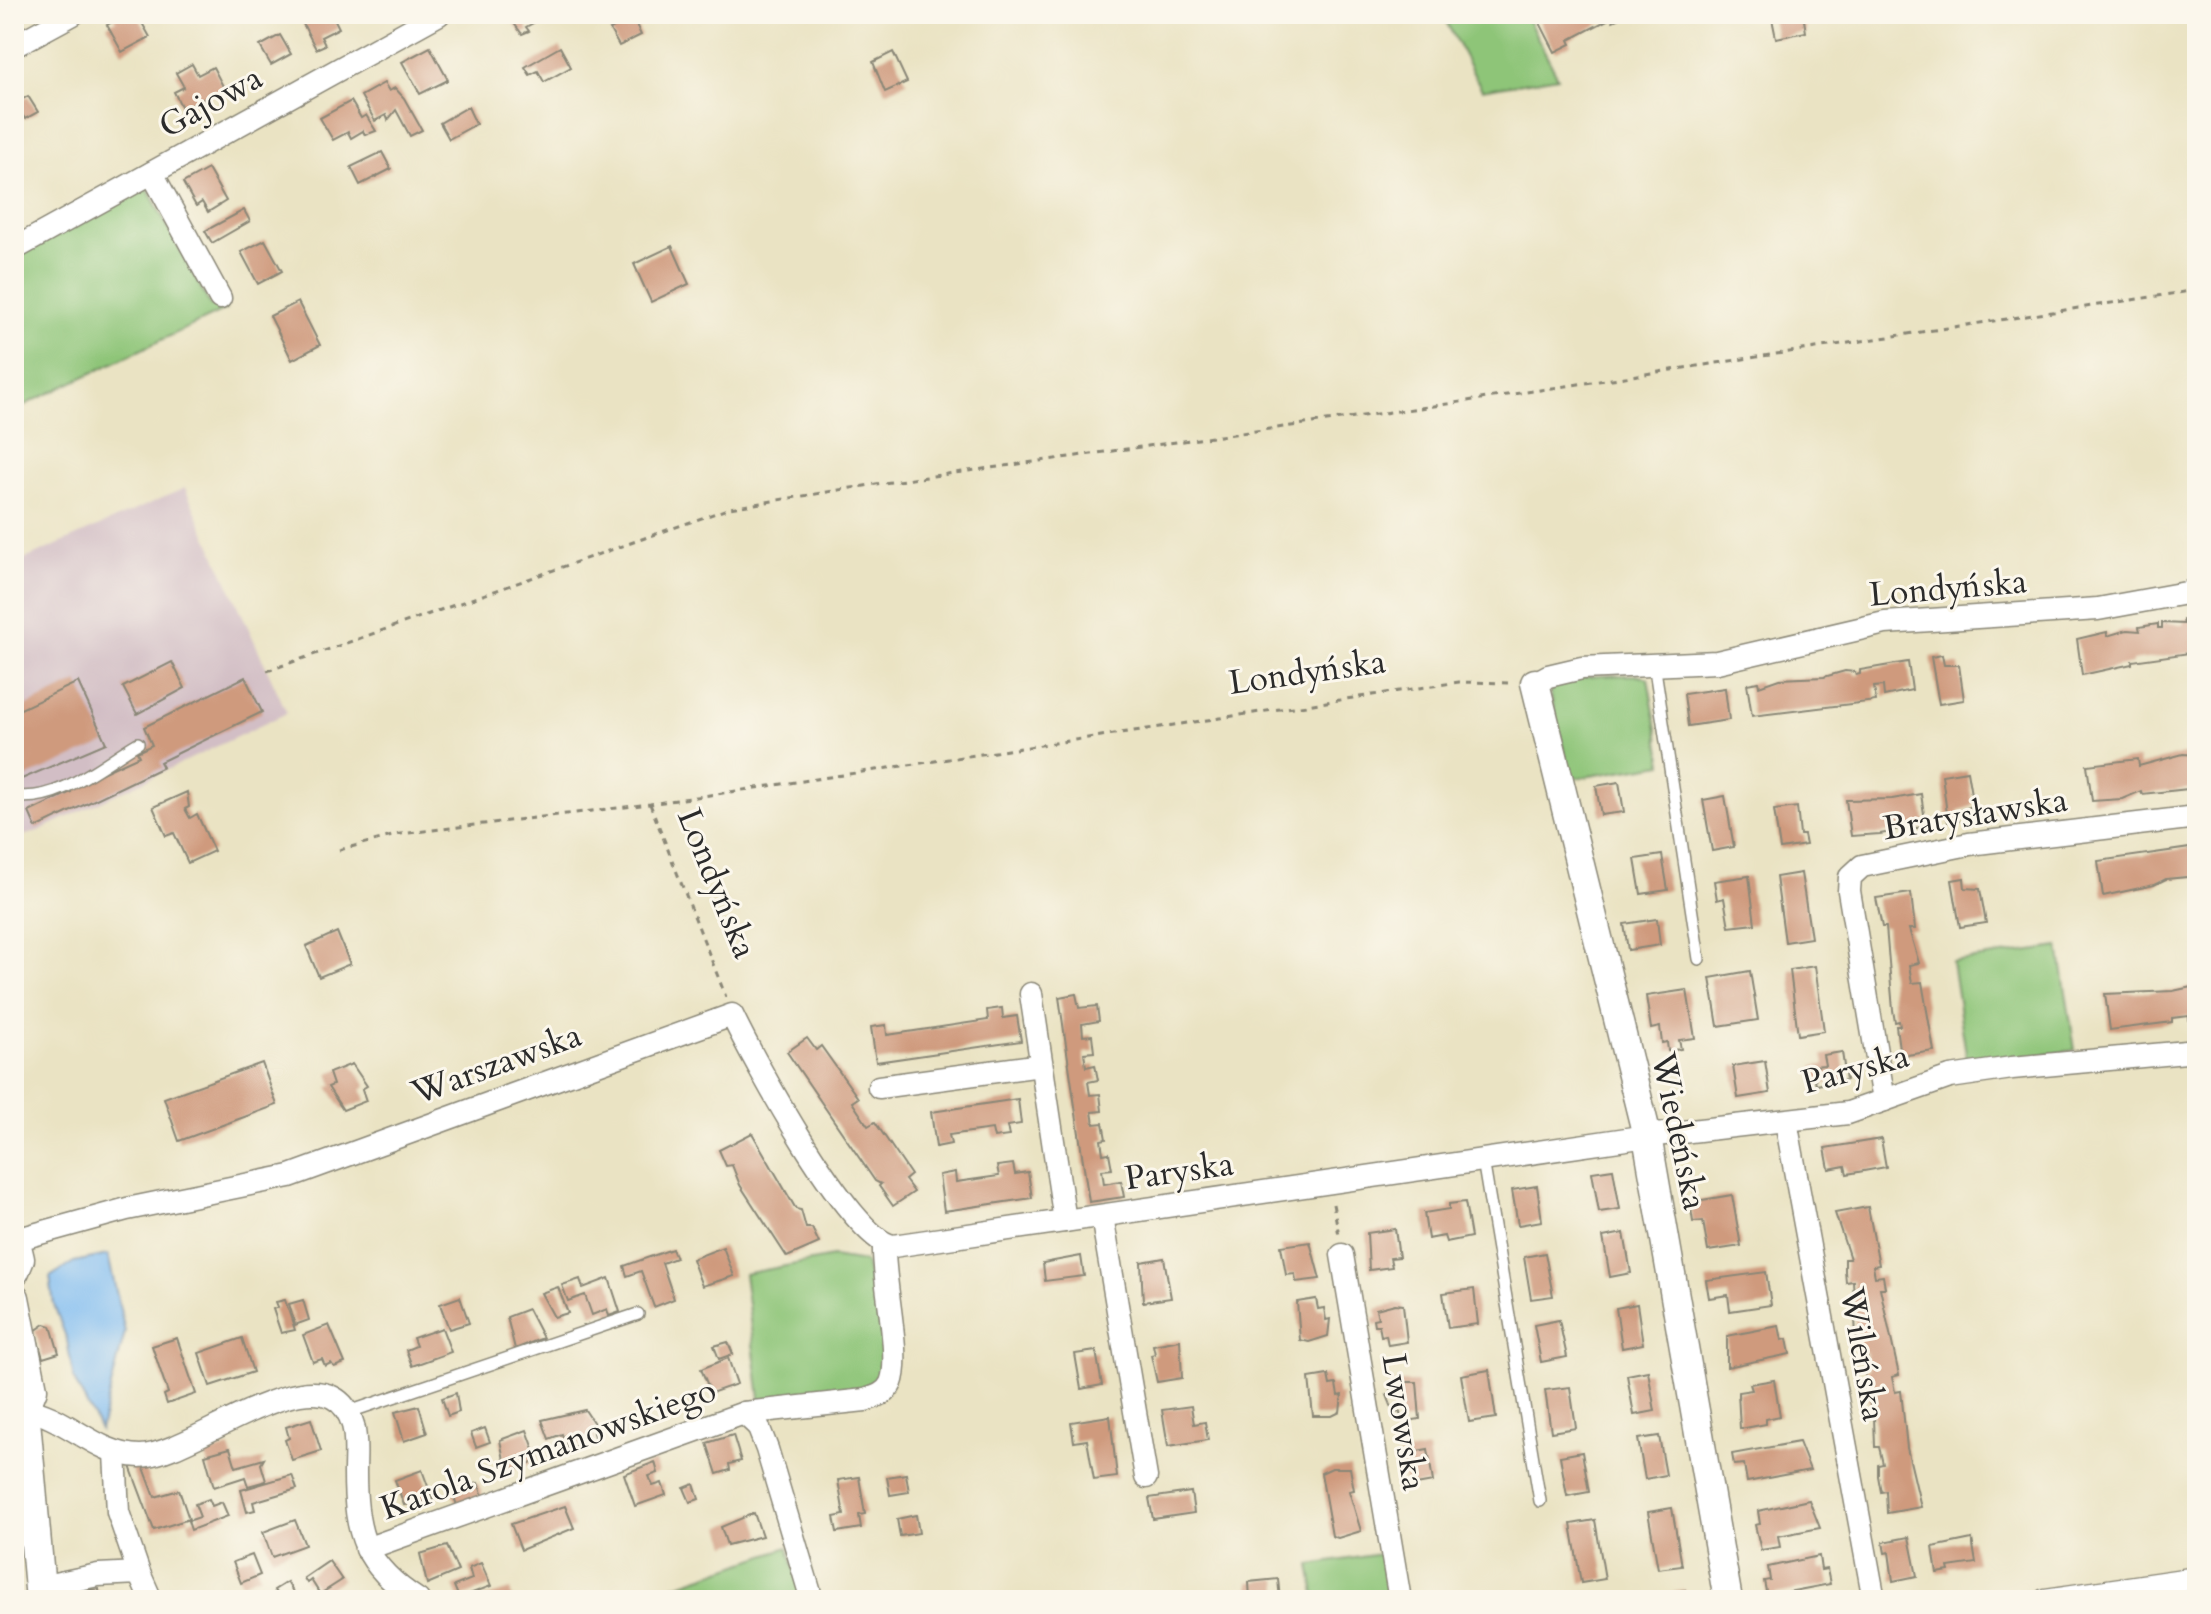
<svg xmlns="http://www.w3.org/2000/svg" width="2211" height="1614" viewBox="0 0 2211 1614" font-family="Cardo,serif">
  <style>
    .industrial { fill: #d2bec5 }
    .green { fill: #8ec578; stroke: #5c7852; stroke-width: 2 }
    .water { fill: #7ebbf1; stroke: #54738e; stroke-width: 2 }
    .building { fill: #cf9a7d }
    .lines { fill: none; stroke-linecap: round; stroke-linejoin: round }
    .service-casing { stroke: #8a8777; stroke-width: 14 }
    .minor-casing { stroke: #8a8777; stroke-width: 25 }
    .tertiary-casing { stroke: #8a8777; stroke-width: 31 }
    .secondary-casing { stroke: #8a8777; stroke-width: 33 }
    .path { stroke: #8a8777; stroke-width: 3; stroke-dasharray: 6 6; stroke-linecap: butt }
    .service { stroke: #fff; stroke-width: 11 }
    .minor { stroke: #fff; stroke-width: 22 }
    .tertiary { stroke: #fff; stroke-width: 28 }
    .secondary { stroke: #fff; stroke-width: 30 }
    .labels { text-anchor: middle; stroke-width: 6; stroke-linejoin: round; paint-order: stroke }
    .street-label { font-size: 34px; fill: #2b2b2b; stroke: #fbf7ec }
  </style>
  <rect width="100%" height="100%" fill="#fbf7ec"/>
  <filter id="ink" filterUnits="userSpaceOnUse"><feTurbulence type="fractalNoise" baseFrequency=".0125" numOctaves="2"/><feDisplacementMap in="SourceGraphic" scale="16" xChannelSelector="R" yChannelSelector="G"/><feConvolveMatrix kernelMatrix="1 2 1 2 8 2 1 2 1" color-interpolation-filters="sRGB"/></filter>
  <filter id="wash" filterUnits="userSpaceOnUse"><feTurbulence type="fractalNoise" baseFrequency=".006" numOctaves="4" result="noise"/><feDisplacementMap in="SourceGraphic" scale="32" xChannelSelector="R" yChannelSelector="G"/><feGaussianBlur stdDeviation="1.8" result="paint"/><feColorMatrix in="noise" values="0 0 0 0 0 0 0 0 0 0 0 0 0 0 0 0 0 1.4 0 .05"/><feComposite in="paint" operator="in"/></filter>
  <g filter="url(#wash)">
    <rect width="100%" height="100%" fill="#eae3c3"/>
    <path class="industrial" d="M185,488L287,713L34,833L14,838V564Z"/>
    <g class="green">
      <path d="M1442,14H1525L1558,77L1482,90Z"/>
      <path d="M146,186L210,305L225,310L14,410V258Z"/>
      <path d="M1640,675L1648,678L1663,764L1571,779L1550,692C1559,673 1619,676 1640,675Z"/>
      <path d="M2059,947L2075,1050L1968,1067L1952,962Z"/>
      <path d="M832,1257L865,1262L880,1326L885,1370L866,1393L761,1406L744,1274Z"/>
      <path d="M788,1547L803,1600H675L671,1587Z"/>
      <path d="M1380,1554L1389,1600H1316L1310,1565Z"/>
    </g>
    <path class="water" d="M108,1255L125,1332L100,1430L74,1380L67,1340L54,1305L50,1277L74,1262Z"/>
    <g id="blocks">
      <g class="building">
        <path d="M114,14H137L150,37L122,52L107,25L116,20Z"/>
        <path d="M322,14H332L339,28L321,37L325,45L316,49L303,24Z"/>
        <path d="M507,14H543L544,17L526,27L529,31L522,34Z"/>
        <path d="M1552,14L1556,17L1628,14L1613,21L1611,18L1569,40L1571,44L1555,52L1539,21Z"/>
        <path d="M1771,14H1803L1806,32L1776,38Z"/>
        <path d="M633,18L641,35L619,46L610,30Z"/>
        <path d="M280,35L291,54L271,65L260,46Z"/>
        <path d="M430,47L448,80L420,94L402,62Z"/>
        <path d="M560,47L571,67L544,82L538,71L530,75L525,67Z"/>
        <path d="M893,52L907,82L885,92L873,62Z"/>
        <path d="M192,64L198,75L213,67L224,88L183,110L174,92L184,87L176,73Z"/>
        <path d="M384,83L389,91L395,88L404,98L422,130L410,136L396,110L388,120L386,115L375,121L361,96Z"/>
        <path d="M28,96L38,112L25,119L15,103Z"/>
        <path d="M351,101L361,118L366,115L376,131L365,135L363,131L351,138L348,132L333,140L320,118Z"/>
        <path d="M468,107L476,124L449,139L440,123Z"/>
        <path d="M382,152L391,169L360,185L351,167Z"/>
        <path d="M208,169L226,201L208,212L202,202L196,206L183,183Z"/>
        <path d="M244,210L250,221L212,243L205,231Z"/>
        <path d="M265,240L282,271L258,284L241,252Z"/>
        <path d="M672,246L689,284L651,302L634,264Z"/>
        <path d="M298,302L320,345L292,360L270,316Z"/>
        <path d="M2197,618V652L2132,661V664L2082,675L2077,639L2107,632V636L2127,630L2140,631L2139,627L2158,624V628H2162V623L2184,624L2183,620Z"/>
        <path d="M1942,655L1944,665H1959L1964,700L1939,704L1931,657Z"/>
        <path d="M172,662L185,688L137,714L123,687Z"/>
        <path d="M1908,662L1912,690L1884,696L1883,686L1874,687L1876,701L1752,716L1747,684L1758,682L1759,686L1779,679L1824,677L1845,671L1855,672L1856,675L1860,674V670Z"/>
        <path d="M245,677L262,712L160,762L163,767L36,828L29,812L71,792L69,788L139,756L137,752L152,745L144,727Z"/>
        <path d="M78,682L106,743L17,781L14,712Z"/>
        <path d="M1725,688L1729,720L1688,726L1684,694Z"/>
        <path d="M2183,754L2197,755V788L2142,794L2141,791L2122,799L2092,801L2087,765L2138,759L2139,766Z"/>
        <path d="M1967,771L1973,806L1958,811L1959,821L1948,822L1942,775Z"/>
        <path d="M1619,782L1624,812L1601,815L1596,786Z"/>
        <path d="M187,792L189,807L185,809L190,818L197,814L214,851L188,863L174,833L166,836L153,807Z"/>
        <path d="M1921,794L1926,827L1895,830V827H1891V832L1880,834L1851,836L1846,800L1892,799Z"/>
        <path d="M1725,796L1734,847L1712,851L1703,800Z"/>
        <path d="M1797,807L1800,835H1804L1806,845L1780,849L1774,810Z"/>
        <path d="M2197,847V876L2166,879L2154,885L2103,896L2098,861Z"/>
        <path d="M1662,855L1668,890L1641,894L1635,859Z"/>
        <path d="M1801,873L1811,938L1785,942L1776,877Z"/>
        <path d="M1749,876L1755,924L1729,927L1724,898L1717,900L1714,881Z"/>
        <path d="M1964,878L1965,888L1980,889L1986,923L1960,927L1952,880Z"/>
        <path d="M1911,893L1915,929H1909L1919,963L1909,965L1912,983L1922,982L1934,1051L1900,1056L1896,1026H1900L1899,1021L1895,1022L1893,1010L1886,927H1882L1876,898Z"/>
        <path d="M1657,919L1660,945L1628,950L1624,924Z"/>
        <path d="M337,932L350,964L319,977L306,946Z"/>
        <path d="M1815,966L1824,1031L1798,1035L1790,970Z"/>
        <path d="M1750,971L1758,1020L1718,1026L1710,978Z"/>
        <path d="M2196,986L2197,1019L2189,1020V1016L2172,1018V1022L2110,1030L2105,994L2173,991Z"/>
        <path d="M1687,990L1695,1038L1679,1040L1681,1049L1668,1051L1667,1042L1662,1043L1660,1027L1651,1029L1646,996Z"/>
        <path d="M1076,994L1079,1008L1097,1006L1099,1021L1082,1024L1083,1036L1092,1035L1094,1052L1084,1053L1086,1067L1095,1065L1098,1080L1088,1082L1090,1095L1100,1094L1102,1111L1092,1112L1094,1124L1103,1123L1106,1139L1101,1140L1103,1154L1109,1153L1112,1169L1102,1170L1104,1184L1121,1181L1124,1197L1089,1202L1059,997Z"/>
        <path d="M1002,1008L1003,1018L1017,1016L1021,1041L876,1062L871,1027L886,1025L887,1035L901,1033L988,1020L987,1010Z"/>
        <path d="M807,1038L816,1050L821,1046L858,1098L852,1102L868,1126L875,1122L911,1175L905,1180L914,1192L893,1206L879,1186L881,1184L875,1181L787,1052Z"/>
        <path d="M1842,1052L1846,1080L1816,1085L1813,1066L1825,1065L1823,1055Z"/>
        <path d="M1765,1061L1770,1093L1738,1098L1733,1066Z"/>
        <path d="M262,1063L277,1105L179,1141L164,1098Z"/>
        <path d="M352,1064L367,1086L362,1089L366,1101L343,1110L328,1087L333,1085L329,1073Z"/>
        <path d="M1018,1099L1021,1124L1007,1126L1009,1136L994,1138L992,1129L963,1133L949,1135L951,1144L936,1147L931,1112Z"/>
        <path d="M752,1133L796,1209L801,1210L806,1228H812L819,1243L787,1257L740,1185L732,1165L726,1166L719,1150Z"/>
        <path d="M1881,1139L1886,1167L1847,1174L1845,1166L1829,1169L1825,1148Z"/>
        <path d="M1013,1164L1015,1174L1028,1172L1032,1198L944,1211L939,1175L955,1172L956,1182L999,1176L997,1166Z"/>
        <path d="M1613,1169L1620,1209L1599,1212L1592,1172Z"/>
        <path d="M1537,1186L1542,1221L1518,1225L1512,1190Z"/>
        <path d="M1732,1195L1741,1246L1708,1251L1703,1221L1693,1222L1690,1202Z"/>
        <path d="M1465,1202L1471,1237L1446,1242L1444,1236L1428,1239L1424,1213L1449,1209V1204Z"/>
        <path d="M1868,1207L1879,1265L1873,1266L1875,1277L1883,1276L1885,1288H1880L1899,1375L1892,1377L1895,1392L1901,1391L1907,1448L1921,1507L1887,1513L1886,1491L1881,1492L1878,1476V1465L1883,1464L1880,1451L1879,1447H1875L1874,1417L1863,1381H1866L1865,1370L1869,1369L1866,1352H1862L1856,1336L1853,1281L1846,1282L1845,1271V1259H1850L1835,1213Z"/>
        <path d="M1395,1229L1399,1257L1390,1258L1392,1267L1369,1270L1367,1233Z"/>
        <path d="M1624,1233L1631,1273L1610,1277L1603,1237Z"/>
        <path d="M1310,1242L1320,1279L1296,1282L1295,1274L1286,1275L1281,1246Z"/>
        <path d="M723,1247L734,1276L702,1286L692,1259Z"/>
        <path d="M672,1249L676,1258L662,1263L674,1299L654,1307L641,1271L627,1276L624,1266Z"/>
        <path d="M1545,1253L1553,1296L1531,1299L1524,1257Z"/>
        <path d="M1081,1256L1084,1276L1045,1281L1043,1263Z"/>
        <path d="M1164,1258L1171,1298L1143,1302L1141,1262Z"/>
        <path d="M1766,1272L1771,1305L1730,1311L1728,1295L1709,1298L1706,1280Z"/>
        <path d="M609,1278L620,1312L609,1316L607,1309L592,1315L585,1295L568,1301L562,1285L580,1279L583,1288Z"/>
        <path d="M558,1287L568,1313L554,1317L541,1293Z"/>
        <path d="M1474,1289L1478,1324L1448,1328L1443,1293Z"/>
        <path d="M460,1297L469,1323L449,1329L440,1304Z"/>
        <path d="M1316,1299L1318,1309L1324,1308L1326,1320L1330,1319L1328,1336L1309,1342L1300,1340L1297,1302Z"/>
        <path d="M285,1300L295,1330L281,1333L273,1309L278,1307L276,1302Z"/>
        <path d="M303,1300L309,1320L295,1325L289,1304Z"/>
        <path d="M1395,1304L1403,1305L1407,1342L1388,1345L1386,1335L1381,1336L1379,1325H1374L1373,1319L1378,1318L1376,1309Z"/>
        <path d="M1637,1304L1643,1344L1622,1348L1616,1308Z"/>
        <path d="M528,1309L543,1338L515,1349L507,1317Z"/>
        <path d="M1559,1320L1567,1357L1541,1362L1534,1325Z"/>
        <path d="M45,1324L51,1326L59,1353L43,1358L35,1331Z"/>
        <path d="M329,1325L345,1363L334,1367L331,1363L325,1366L322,1359L313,1362L303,1335Z"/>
        <path d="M1779,1326L1782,1340L1787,1339L1790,1354L1727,1367V1336Z"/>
        <path d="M442,1328L451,1352L412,1366L406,1350L416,1346L413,1338Z"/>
        <path d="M177,1338L196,1394L167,1404L164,1395L168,1393L152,1346Z"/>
        <path d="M242,1338L253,1372L210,1386L199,1353Z"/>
        <path d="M1180,1340L1182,1378L1157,1382L1151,1355L1155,1354L1153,1345Z"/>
        <path d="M728,1342L733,1354L719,1359L714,1346Z"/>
        <path d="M1096,1351L1102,1385L1081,1389L1075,1354Z"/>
        <path d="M728,1358L737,1384L711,1393L701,1369Z"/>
        <path d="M1489,1370L1496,1418L1469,1422L1461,1375Z"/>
        <path d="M1648,1371L1655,1411L1634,1415L1627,1375Z"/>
        <path d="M1328,1375L1330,1385L1336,1384L1338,1396L1342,1395L1340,1412L1332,1416H1313L1309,1378Z"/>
        <path d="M1774,1380L1780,1416L1766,1419V1424L1740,1429L1738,1392L1752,1390L1750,1384Z"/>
        <path d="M1398,1382H1417L1420,1419L1401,1422L1400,1412L1394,1413L1387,1395H1391L1390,1386Z"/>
        <path d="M1570,1387L1576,1428L1551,1432L1545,1390Z"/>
        <path d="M456,1393L459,1412L448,1416L442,1398Z"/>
        <path d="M419,1406L427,1433L404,1441L395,1412Z"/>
        <path d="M1191,1406L1194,1424L1205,1422L1208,1440L1168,1446L1162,1410Z"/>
        <path d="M585,1410L597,1428L593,1432L595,1440L571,1448L569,1453L562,1434L549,1439L542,1420Z"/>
        <path d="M1110,1416L1117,1477L1094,1480L1087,1440L1074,1442L1071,1422Z"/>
        <path d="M311,1419L321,1451L292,1460L285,1440L289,1438L286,1427Z"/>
        <path d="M485,1428L490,1442L476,1447L471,1433Z"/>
        <path d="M527,1430L538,1460L511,1470L504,1460L500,1440Z"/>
        <path d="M733,1435L741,1461L729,1464L730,1470L717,1474L707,1443Z"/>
        <path d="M1659,1436L1666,1475L1645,1479L1638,1439Z"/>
        <path d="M1799,1442L1810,1470L1747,1482L1744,1464L1734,1465L1732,1454Z"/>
        <path d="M230,1448L236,1467L264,1459L261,1464L266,1481L248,1486L245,1477L214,1487L205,1455Z"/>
        <path d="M1428,1449L1433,1482L1405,1487L1400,1454Z"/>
        <path d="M1582,1452L1589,1492L1567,1496L1560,1456Z"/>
        <path d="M655,1462L658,1473L649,1476L653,1486L662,1483L666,1495L635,1506L624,1474Z"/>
        <path d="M143,1465L155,1497L179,1490L189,1519L154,1530L130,1466Z"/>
        <path d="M1332,1468H1350L1354,1490L1349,1491L1361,1531L1338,1538L1332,1536L1321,1473Z"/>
        <path d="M422,1470L433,1500L404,1505L395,1480Z"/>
        <path d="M906,1474L909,1492L890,1495L887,1477Z"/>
        <path d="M292,1475L297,1489L253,1502L255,1510L247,1512L241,1490Z"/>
        <path d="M859,1477L865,1514L859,1515L861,1528L837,1532L834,1517L844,1515L838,1480Z"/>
        <path d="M478,1483L483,1496L457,1505L452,1492Z"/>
        <path d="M694,1484L699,1499L690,1502L684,1488Z"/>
        <path d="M1191,1492L1194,1513L1153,1519L1149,1498Z"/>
        <path d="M209,1499L212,1506L222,1502L228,1516L191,1530L188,1521L200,1517L195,1504Z"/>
        <path d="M1809,1500L1820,1528L1778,1536L1780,1547L1761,1550L1755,1525L1760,1524L1758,1511Z"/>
        <path d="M565,1506L574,1528L521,1550L511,1524Z"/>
        <path d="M1672,1508L1682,1566L1658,1569L1648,1512Z"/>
        <path d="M754,1513L762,1536L727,1545L721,1527Z"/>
        <path d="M916,1515L919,1533L900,1536L897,1519Z"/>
        <path d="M295,1520L305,1545L272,1557L263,1532Z"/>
        <path d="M1595,1520L1605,1579L1581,1583L1571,1524Z"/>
        <path d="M1909,1537L1917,1576L1893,1581L1889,1552L1885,1553L1883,1542Z"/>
        <path d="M1972,1539L1976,1563L1948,1567L1949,1571L1937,1573L1933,1547Z"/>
        <path d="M447,1546L458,1571L427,1584L420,1554Z"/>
        <path d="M252,1555L260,1575L241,1583L233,1562Z"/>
        <path d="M1819,1556L1821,1570L1827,1569L1830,1584L1767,1596L1764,1581L1770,1580L1768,1567Z"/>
        <path d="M329,1561L342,1580L320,1594L311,1580L307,1583L304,1578Z"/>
        <path d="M481,1563L491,1586L459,1598L454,1586L472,1579L469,1568Z"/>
        <path d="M1278,1579L1280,1600H1250L1249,1582Z"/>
        <path d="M287,1582L298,1600H280L274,1590Z"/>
        <path d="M99,1589L100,1600H74L73,1592Z"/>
        <path d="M510,1590L513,1600H481V1599Z"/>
        <path d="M1685,1590L1687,1600H1656V1595Z"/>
      </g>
    </g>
  </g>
  <g filter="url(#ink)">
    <use href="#blocks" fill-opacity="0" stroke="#8a8777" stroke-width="2"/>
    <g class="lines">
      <defs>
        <g id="service">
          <path d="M1654,663L1699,959"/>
          <path d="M14,796C59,803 100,765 138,743"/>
          <path d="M1483,1160L1540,1501"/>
          <path d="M349,1412L638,1314"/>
        </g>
        <g id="minor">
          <path d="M14,46L73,14"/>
          <path d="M152,173L220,298"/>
          <path d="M14,249L439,14"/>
          <path d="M1535,683L1548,676L1582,668L1717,662L1885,623L2098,609L2197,591"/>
          <path d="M1031,994L1065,1221"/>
          <path d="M879,1087L1041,1065"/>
          <path d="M1884,1100L1849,891L1850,877L1862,866L1969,844L2197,817"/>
          <path d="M1786,1121L1874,1600"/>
          <path d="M1102,1216L1146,1477"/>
          <path d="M15,1240L127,1209L290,1176L732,1015C753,1059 849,1238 893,1246L1647,1136L1848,1113L1950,1077L2012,1068L2197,1051"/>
          <path d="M1342,1255L1400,1600"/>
          <path d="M24,1409C67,1416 95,1455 140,1456C193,1456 328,1338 353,1425C357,1440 355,1457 355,1473C355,1533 364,1566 418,1600"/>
          <path d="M744,1413L865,1400C875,1397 886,1394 891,1383C902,1356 882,1278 884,1244"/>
          <path d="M115,1453L118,1512L139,1573"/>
          <path d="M366,1549L744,1413L758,1426L767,1449L812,1600"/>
          <path d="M40,1587L98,1575L139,1573L151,1600"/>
          <path d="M2045,1600L2197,1578"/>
        </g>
        <path id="tertiary" d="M1535,683L1647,1136L1728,1600"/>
        <g id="secondary">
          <path d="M14,1238L19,1259L14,1271"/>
          <path d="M14,1298L32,1389L24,1409L41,1600"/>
        </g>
      </defs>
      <use href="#service" class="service-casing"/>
      <use href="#minor" class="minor-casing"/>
      <use href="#tertiary" class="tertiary-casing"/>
      <use href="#secondary" class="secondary-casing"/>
      <g class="path">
        <path d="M267,671L730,508L876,484L1441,405L2197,290"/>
        <path d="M650,804L726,997"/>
        <path d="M339,850L400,834L650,804L1459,682L1511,683"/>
        <path d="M1333,1204L1339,1235"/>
      </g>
      <use href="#service" class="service"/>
      <use href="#minor" class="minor"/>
      <use href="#tertiary" class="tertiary"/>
      <use href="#secondary" class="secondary"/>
    </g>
  </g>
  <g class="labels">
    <g class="street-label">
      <text transform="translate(210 101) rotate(-29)" y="12">Gajowa</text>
      <text transform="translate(1948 587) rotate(-5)" y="12">Londyńska</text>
      <text transform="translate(1307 671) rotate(-8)" y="12">Londyńska</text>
      <text transform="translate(1975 813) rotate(-9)" y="12">Bratysławska</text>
      <text transform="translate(718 883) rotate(68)" y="12">Londyńska</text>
      <text transform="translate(496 1063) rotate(-20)" y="12">Warszawska</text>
      <text transform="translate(1855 1068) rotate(-15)" y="12">Paryska</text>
      <text transform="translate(1680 1131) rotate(78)" y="12">Wiedeńska</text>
      <text transform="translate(1179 1170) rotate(-8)" y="12">Paryska</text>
      <text transform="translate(1864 1354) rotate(80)" y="12">Wileńska</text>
      <text transform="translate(1405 1422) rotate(81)" y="12">Lwowska</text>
      <text transform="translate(548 1448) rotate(-20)" y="12">Karola Szymanowskiego</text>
    </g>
  </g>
  <rect width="2211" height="1614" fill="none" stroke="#fbf7ec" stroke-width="48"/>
</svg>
